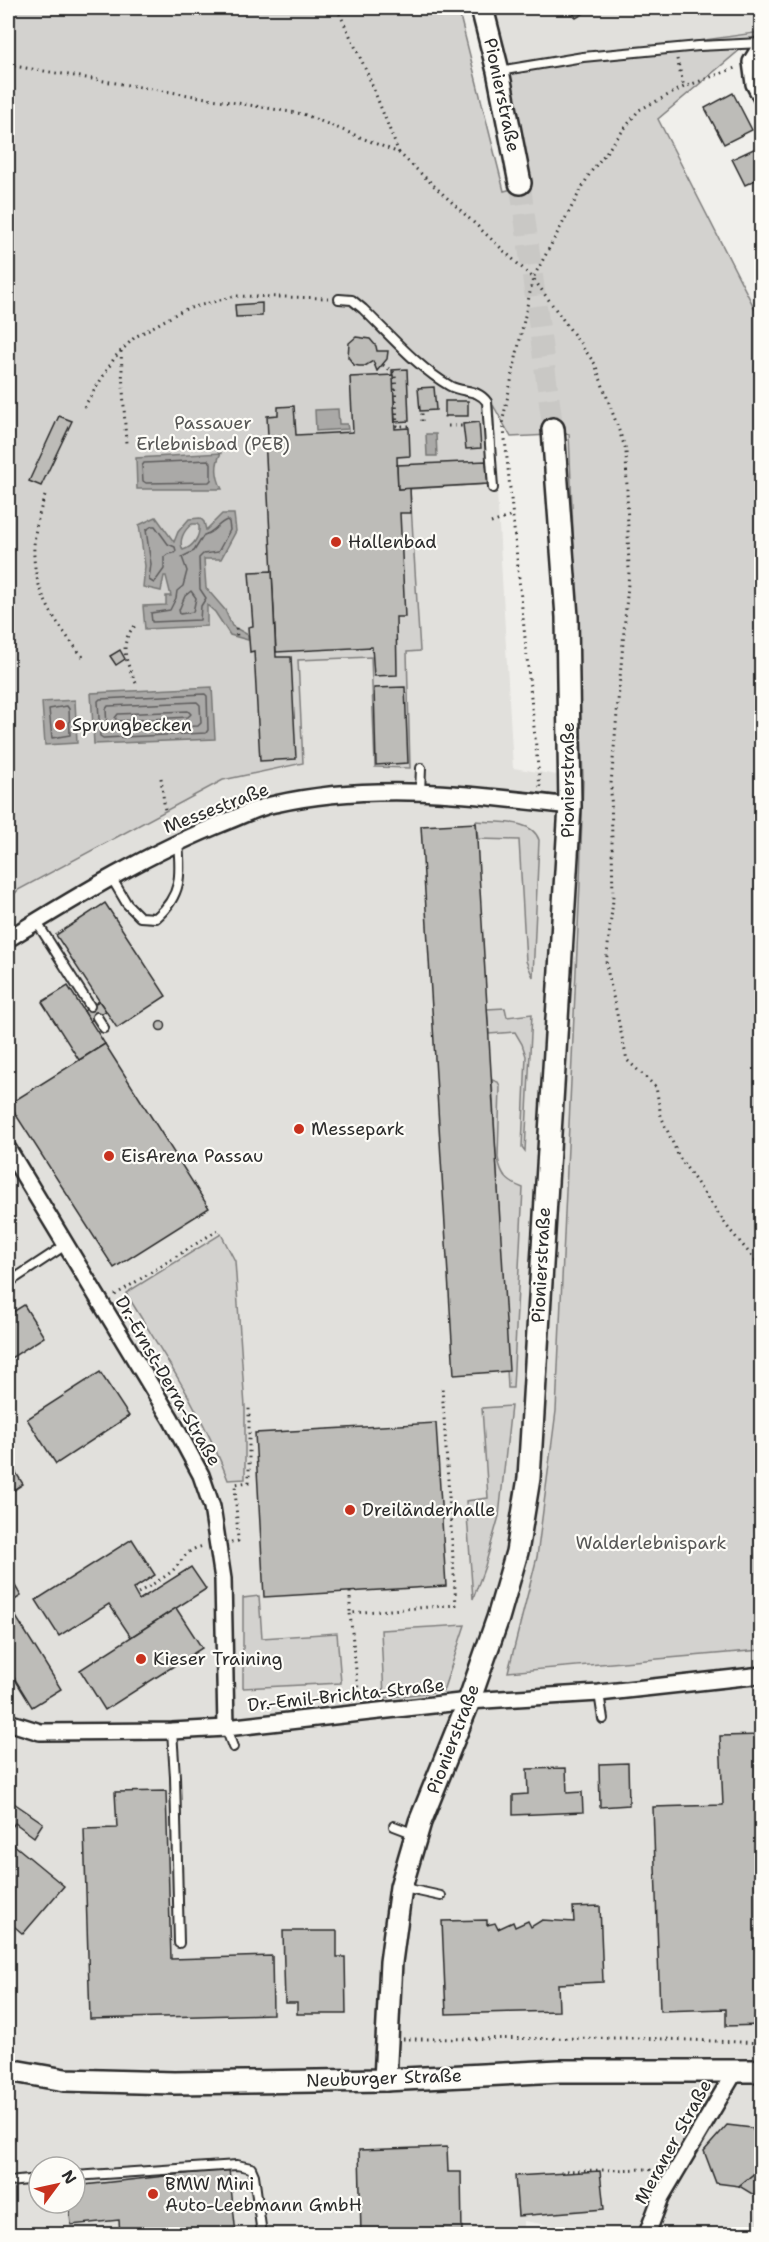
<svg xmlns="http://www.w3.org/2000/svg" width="769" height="2242" viewBox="0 0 769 2242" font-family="'Shantell Sans',sans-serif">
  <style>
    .built { fill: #e1e0dc; fill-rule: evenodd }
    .green { fill: #d3d2cf; stroke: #7f7e7d; stroke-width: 1.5 }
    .water { fill: #aaa9a7; stroke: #777775; stroke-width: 1.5; fill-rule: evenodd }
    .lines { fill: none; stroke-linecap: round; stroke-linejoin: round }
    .shore { stroke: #5e5d5d; stroke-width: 1.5 }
    .building { fill: #bdbcb8; stroke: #2b2b2b; stroke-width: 1.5 }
    .secondary-tunnel { stroke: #c9c8c5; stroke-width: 21; stroke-dasharray: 21 10; stroke-linecap: butt }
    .lane-casing { stroke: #2b2b2b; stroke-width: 12 }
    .street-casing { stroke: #2b2b2b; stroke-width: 20 }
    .secondary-casing { stroke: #2b2b2b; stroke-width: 26 }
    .path { stroke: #2b2b2b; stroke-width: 3; stroke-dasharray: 1.5 4.5; stroke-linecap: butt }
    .lane { stroke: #fdfcf7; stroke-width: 8 }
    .street { stroke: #fdfcf7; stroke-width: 15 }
    .secondary { stroke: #fdfcf7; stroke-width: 21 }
    .poi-dot { fill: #c8321e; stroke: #fdfcf7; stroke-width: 2 }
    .labels { text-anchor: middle; stroke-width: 4.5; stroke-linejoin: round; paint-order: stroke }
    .street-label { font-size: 18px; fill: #2b2b2b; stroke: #fdfcf7 }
    .park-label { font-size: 18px; fill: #555554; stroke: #fdfcf7 }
    .poi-label { font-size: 18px; fill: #2b2b2b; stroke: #fdfcf7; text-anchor: start }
  </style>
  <rect width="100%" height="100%" fill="#f0efeb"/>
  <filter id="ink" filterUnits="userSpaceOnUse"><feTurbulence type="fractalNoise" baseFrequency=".0167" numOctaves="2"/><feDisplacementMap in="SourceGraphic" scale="12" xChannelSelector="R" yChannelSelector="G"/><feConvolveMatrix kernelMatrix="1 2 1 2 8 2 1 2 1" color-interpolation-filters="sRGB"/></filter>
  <g filter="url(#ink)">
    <g class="built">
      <path d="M484,8H761V32L500,69Z"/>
      <path d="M492,404L513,768L583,779L580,883L556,1411L537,1557L509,1672L761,1650V2234H599L524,2221L522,2234H8V901L18,890L8,872ZM39,2167H75V2203H39Z"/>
    </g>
    <g class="green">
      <path d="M8,8H458L504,191L532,184L500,69L761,32L658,119L761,321V1650L508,1672L537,1557L556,1411L580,883L583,779L569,434L511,437L493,405L497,488L488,484L410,489L420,651L407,652L410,768L375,767L371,657L298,660L303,763L223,780L18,890L8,901Z"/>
      <path d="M476,821C495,823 532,818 539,840L533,977L526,961L519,840L478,839Z"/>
      <path d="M505,1008L507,1017L532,1014L525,1151L522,1147L526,1056L522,1044L515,1032L489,1034L487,1009Z"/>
      <path d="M492,1080L498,1082L500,1086L498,1158C501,1175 507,1182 523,1188L513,1388H508Z"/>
      <path d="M221,1234L235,1261L245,1407V1479L228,1480C203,1413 163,1354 126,1293Z"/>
      <path d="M511,1406L499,1516L485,1566L473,1599L466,1501L488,1498L482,1408Z"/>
      <path d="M259,1596L262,1638L337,1633L341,1683L243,1688V1598Z"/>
      <path d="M465,1625L443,1691L384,1698L381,1630Z"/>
    </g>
    <g class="water">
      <path d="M338,409L339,424H347L348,429L316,431L315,410Z"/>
      <path d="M426,434H436L437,456H427Z"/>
      <path d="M221,453C214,465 216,477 222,489H137L136,458Z"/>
      <path d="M222,514H234L236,531L221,559H204L206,588L225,610L232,626L248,635V640L230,635L215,612L207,605V626L145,629L143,606L166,605V596H171L166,576H164L161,591L143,587L145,566L139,525L156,517L174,542L178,532L189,519L200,518L204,522L206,530ZM192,524H197L199,526C200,537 193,547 183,550C178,541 184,530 192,524Z"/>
      <path d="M212,687L215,739L94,744L91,693Z"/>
      <path d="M75,700L77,743L45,745L42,702Z"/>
    </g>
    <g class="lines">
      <g class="shore">
        <path d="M208,460L211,463V480L209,482L146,483L143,481L142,466L144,463Z"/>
        <path d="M227,520L229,522L230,530L218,552L203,554L199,558L200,589L206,598L201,606L200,620L152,622L151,613L170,610L176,598L177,591L183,586L187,571L182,557L194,551L204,535C214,533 218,523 227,520Z"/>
        <path d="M152,526H155L168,544L175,547L176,551L174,553L168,554L164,557V569L154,583L149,580L151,564L146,530Z"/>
        <path d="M191,591L196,598L193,612L180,614L179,610L185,596Z"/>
        <path d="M205,694L207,696L208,730L206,733L103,738L100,736L98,701L100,699Z"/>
        <path d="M197,702L200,705L201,723L198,726L110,730L107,728L106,709L108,706Z"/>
        <path d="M67,706L69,709L70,735L52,738L49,709Z"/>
        <path d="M188,711L191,714L188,717L118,721L115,718L118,714Z"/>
      </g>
    </g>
    <g class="building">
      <path d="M570,8H593L576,18Z"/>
      <path d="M733,93L752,130L724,144L705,108Z"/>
      <path d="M758,147L762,155V177L745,185L732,159Z"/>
      <path d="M262,303V316L236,317L235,305Z"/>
      <path d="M356,337L370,339L376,346L377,351H388L387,359L377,371L373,361L365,366H359L354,365L348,357L349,343Z"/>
      <path d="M407,369L409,421L395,422L392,370Z"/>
      <path d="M393,375L395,429L409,428L410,456L397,457L398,489L410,488L411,513H400L405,617H396L397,675L374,676L372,647L276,652L265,437L268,436L267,416L278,415V407L294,406L296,435L353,432L350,377Z"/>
      <path d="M434,387L436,410L420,411L418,388Z"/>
      <rect x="445" y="401" width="23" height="15"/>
      <path d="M59,416L72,421L41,486L29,481Z"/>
      <path d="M479,422L481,448L466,449L463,424Z"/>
      <path d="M486,461L488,484L398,489L397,465Z"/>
      <path d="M272,571L276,657H291L296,759L260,761L254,651L250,652L248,627L253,626L249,572Z"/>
      <path d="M120,650L125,659L116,665L110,656Z"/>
      <path d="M405,687L408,763L376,765L374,688Z"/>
      <path d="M476,823L509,1371L454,1375L421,826Z"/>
      <path d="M105,903L166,996L117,1028L56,935Z"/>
      <path d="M68,986L105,1044L79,1060L42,1002Z"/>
      <path d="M99,1001L106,1011L90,1021L84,1011Z"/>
      <circle cx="161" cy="1026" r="4.5"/>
      <path d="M105,1044L209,1208L114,1268L9,1104Z"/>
      <path d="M24,1305L44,1337L8,1360V1315Z"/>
      <path d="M100,1372L129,1416L56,1464L27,1419Z"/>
      <path d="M436,1423L446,1586L264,1597L255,1433Z"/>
      <path d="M8,1460L23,1484L8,1494Z"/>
      <path d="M132,1539L155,1575L133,1589L139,1600L191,1567L206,1589L131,1637L109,1604L59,1636L36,1600Z"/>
      <path d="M8,1574L21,1596L8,1604L61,1689L32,1707L8,1668Z"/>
      <path d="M176,1608L202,1648L105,1710L80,1670Z"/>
      <path d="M762,1735V2025L726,2026V2009L660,2011L653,1807L723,1805L720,1736Z"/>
      <path d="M628,1763L629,1805L600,1807L599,1764Z"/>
      <path d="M566,1768L567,1793L582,1792L583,1812L513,1815V1795L528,1794L527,1769Z"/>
      <path d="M166,1791L171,1959L272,1956L273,2014L90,2019L84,1829L117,1828L115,1792Z"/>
      <path d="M8,1799L43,1823L34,1837L15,1823L8,1832Z"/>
      <path d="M13,1844L64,1886L23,1934L8,1921V1850Z"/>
      <path d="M600,1906L603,1982L558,1984L559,2011L446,2014L442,1921L487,1920V1925L495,1923L498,1929L513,1922L515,1927L528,1921L531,1927L542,1920L574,1922L573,1907Z"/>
      <path d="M283,1931H337V1957H345L346,2014H297V2003H285Z"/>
      <path d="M727,2125L752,2128L762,2149V2167L739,2186L716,2183L704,2151Z"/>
      <path d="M752,2128L762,2129V2149Z"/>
      <path d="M447,2147L448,2172H461L462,2234H361L359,2150Z"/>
      <path d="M762,2167V2200L739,2186Z"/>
      <path d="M229,2169L236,2234H120L119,2220L71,2225L69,2203H75V2186Z"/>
      <path d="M600,2171L604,2209L518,2216L515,2176Z"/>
    </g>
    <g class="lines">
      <path class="secondary-tunnel" d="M520,183L553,429"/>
      <defs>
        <g id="lane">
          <path d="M499,71L583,57L699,46L762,43"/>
          <path d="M339,299L352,300L363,309C390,335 417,367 450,386C463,393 477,388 487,402L493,488"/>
          <path d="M420,793L421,768"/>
          <path d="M111,877L127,904L140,917L156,918C182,895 181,875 178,843"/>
          <path d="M36,921L90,1006"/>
          <path d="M97,1017L104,1028"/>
          <path d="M8,1283L64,1246"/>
          <path d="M599,1693L603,1719"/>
          <path d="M226,1728L233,1747"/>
          <path d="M172,1731L175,1777L179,1943"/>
          <path d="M394,1826L415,1834"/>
          <path d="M404,1888L441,1896"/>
          <path d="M75,2176L237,2165L251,2168L254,2175L262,2234"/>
          <path d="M8,2182L39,2179"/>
        </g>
        <g id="street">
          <path d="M762,44L751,62L754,84L762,99"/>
          <path d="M8,939C79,895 150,852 228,821C243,815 259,807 275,804C371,782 473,794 570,806"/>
          <path d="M8,1149L171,1419L201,1475L212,1507L223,1579L226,1728"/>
          <path d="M8,1722L40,1732L172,1731L226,1728L469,1701L599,1693L762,1675"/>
          <path d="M647,2234L661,2197L736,2070"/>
        </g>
        <g id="secondary">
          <path d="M482,8L498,71L520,183"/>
          <path d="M8,2070L65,2080L174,2083L385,2080L559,2071H762"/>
          <path d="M385,2080L391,1962L401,1887L420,1822L469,1701L498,1618L517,1552L529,1478L570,806L567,617L553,429"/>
        </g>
      </defs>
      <use href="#lane" class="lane-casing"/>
      <use href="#street" class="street-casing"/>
      <use href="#secondary" class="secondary-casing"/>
      <g class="path">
        <path d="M337,8L366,70L399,153"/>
        <path d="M677,59L684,87"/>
        <path d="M8,65L303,114L399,153L533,278L595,364L626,450L629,572L611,784L613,900L606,964L627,1060L656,1087L661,1116L679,1157L729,1229L762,1268"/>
        <path d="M121,351L126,444"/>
        <path d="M383,365L395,373L397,426H410"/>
        <path d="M84,407L115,357L135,337L183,310L235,296L328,298"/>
        <path d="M445,416V421"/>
        <path d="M422,421V411"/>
        <path d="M448,426H463"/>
        <path d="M45,496C20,565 39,603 83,657"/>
        <path d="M491,523L512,516"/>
        <path d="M236,628L237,637"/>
        <path d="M136,683C126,662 117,642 137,624"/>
        <path d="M161,778L165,811"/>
        <path d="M540,787L503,419L533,278L590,173L639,110L684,87L738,67"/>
        <path d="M8,905L14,916"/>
        <path d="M115,1295L218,1230"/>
        <path d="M231,1542L238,1541L235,1484L249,1482V1407"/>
        <path d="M350,1592V1613"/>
        <path d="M138,1593C149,1586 161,1580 171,1572C183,1562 183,1550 204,1546"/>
        <path d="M359,1699L350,1613L456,1605L442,1387"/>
        <path d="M403,2039L640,2038L762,2043"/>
        <path d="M562,2173V2171L649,2169L658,2175"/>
      </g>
      <use href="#lane" class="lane"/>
      <use href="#street" class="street"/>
      <use href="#secondary" class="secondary"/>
    </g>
  </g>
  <g class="poi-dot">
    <circle cx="336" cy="542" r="6"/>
    <circle cx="60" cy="725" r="6"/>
    <circle cx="299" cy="1129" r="6"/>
    <circle cx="109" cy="1156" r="6"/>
    <circle cx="350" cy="1510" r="6"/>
    <circle cx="141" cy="1659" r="6"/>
    <circle cx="153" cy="2194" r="6"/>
  </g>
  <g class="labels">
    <g class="street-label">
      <text transform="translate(502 95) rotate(78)" y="6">Pionierstraße</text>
      <text transform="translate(568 780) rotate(-90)" y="6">Pionierstraße</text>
      <text transform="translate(216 808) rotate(-21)" y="6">Messestraße</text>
      <text transform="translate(541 1265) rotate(-87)" y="6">Pionierstraße</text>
      <text transform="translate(168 1381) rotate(60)" y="6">Dr.-Ernst-Derra-Straße</text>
      <text transform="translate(346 1695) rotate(-6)" y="6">Dr.-Emil-Brichta-Straße</text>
      <text transform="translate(453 1739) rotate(-69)" y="6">Pionierstraße</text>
      <text transform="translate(384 2078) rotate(-2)" y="6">Neuburger Straße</text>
      <text transform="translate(673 2142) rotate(-61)" y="6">Meraner Straße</text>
    </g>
    <g class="park-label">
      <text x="213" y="429">Passauer<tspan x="213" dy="21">Erlebnisbad (PEB)</tspan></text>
      <text x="651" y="1549">Walderlebnispark</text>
    </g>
    <g class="poi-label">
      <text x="348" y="548">Hallenbad</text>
      <text x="72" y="731">Sprungbecken</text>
      <text x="311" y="1135">Messepark</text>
      <text x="121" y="1162">EisArena Passau</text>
      <text x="362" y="1516">Dreiländerhalle</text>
      <text x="153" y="1665">Kieser Training</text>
      <text x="165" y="2190">BMW Mini<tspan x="165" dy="21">Auto-Leebmann GmbH</tspan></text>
    </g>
  </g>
  <rect width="769" height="2242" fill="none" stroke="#fdfcf7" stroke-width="30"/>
  <rect x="15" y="15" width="739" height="2212" fill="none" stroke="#2b2b2b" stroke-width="2" filter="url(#ink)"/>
  <g transform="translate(57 2185) rotate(57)"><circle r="28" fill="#fdfcf7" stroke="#a9a8a5" stroke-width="1.5"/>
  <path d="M0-4.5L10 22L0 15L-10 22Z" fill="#c8321e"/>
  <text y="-9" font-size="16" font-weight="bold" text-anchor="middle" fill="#2b2b2b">N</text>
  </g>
</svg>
